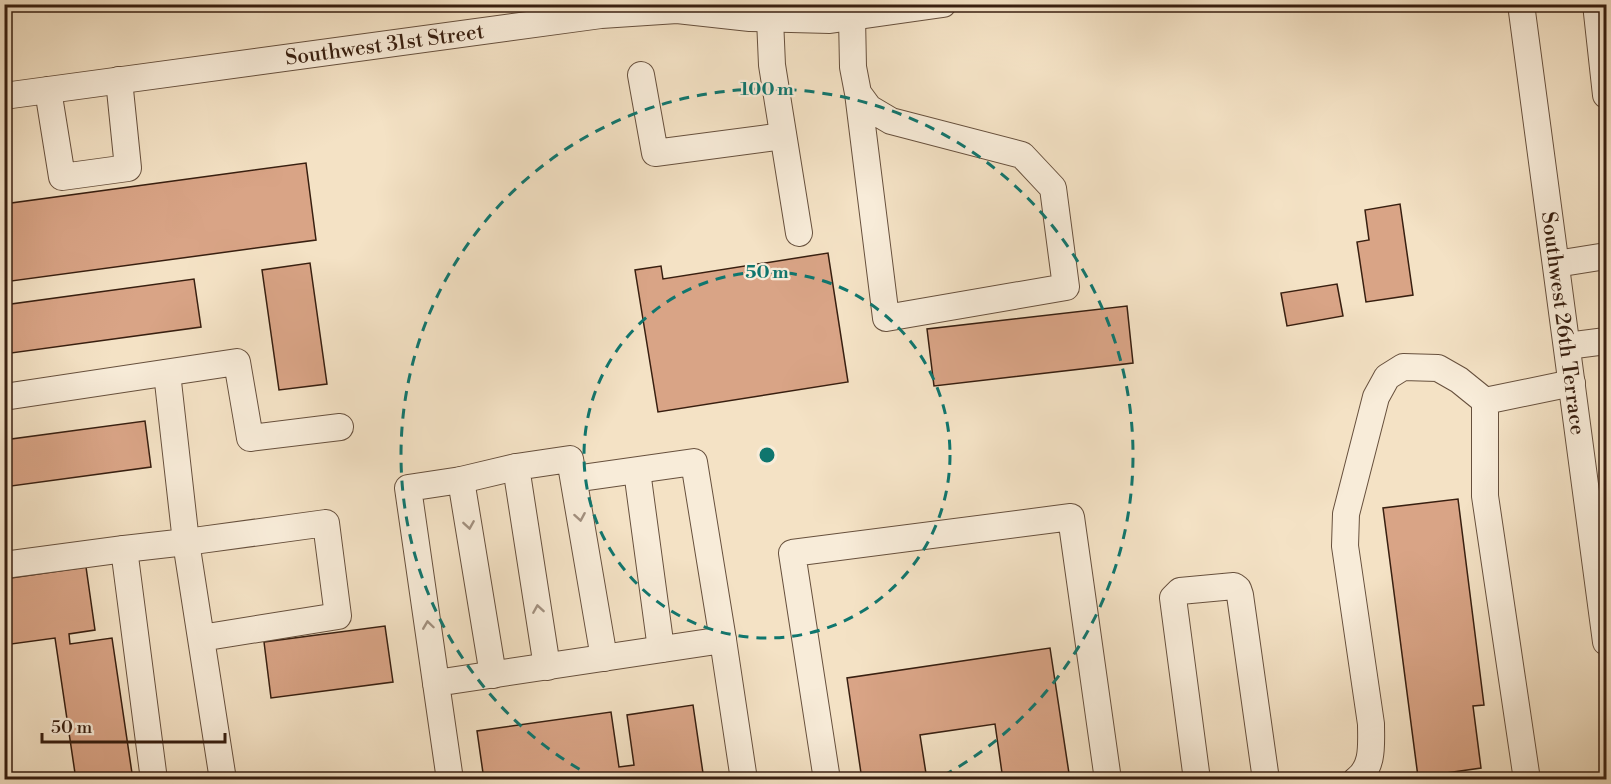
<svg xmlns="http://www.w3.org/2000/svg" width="1611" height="784" viewBox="0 0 1611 784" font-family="'Libre Bodoni',serif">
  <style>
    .building { fill: #d9a486; stroke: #381f10; stroke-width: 1.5 }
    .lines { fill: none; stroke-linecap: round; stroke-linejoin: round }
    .minor-casing { stroke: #67503d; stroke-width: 28 }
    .minor { stroke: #f8ecd9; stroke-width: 26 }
    .oneway { stroke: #a2907f }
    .ring { fill: none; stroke: #0f766e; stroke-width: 3; stroke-dasharray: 10 8 }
    .labels { text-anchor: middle; stroke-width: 4.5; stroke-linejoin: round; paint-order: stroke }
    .street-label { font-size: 21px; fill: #381f10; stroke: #f8ecd9 }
    .centre { fill: #0f766e; stroke: #f8ecd9; stroke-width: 3 }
    .ring-label { font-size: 18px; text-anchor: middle; font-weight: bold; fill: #0f766e; stroke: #f8ecd9; stroke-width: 4.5; stroke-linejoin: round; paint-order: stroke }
  </style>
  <rect width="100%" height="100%" fill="#f4e2c5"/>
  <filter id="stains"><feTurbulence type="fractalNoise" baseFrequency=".00333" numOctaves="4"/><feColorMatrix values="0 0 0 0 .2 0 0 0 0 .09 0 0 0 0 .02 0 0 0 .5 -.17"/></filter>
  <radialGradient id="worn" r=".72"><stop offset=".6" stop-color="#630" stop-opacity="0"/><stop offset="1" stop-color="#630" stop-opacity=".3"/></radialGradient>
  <g class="building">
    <path d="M306,163L316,240L4,282V204Z"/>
    <path d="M1400,204L1413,295L1366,302L1357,242L1369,240L1365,210Z"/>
    <path d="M828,253L848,382L658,412L635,270L661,266L663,279Z"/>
    <path d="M310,263L327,384L279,390L262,270Z"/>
    <path d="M194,279L201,327L4,354V305Z"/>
    <path d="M1337,284L1343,316L1287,326L1281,293Z"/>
    <path d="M1127,306L1133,363L934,386L927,329Z"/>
    <path d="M145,421L151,467L4,487V440Z"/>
    <path d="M1458,499L1484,705L1473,706L1481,768L1418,777L1383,508Z"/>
    <path d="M86,567L95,630L69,634L70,644L112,638L133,780H76L55,638L4,645V579Z"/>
    <path d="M385,626L393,682L271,698L264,642Z"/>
    <path d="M1050,648L1070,780H1003L995,724L920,735L927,780H862L847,678Z"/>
    <path d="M4,700L9,738H4Z"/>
    <path d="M693,705L704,780H635V777L618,780H484L477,731L611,712L619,767L634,765L627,715Z"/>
  </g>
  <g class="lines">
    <defs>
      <g id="minor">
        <path id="s1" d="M1521,4L1606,642"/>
        <path d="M1596,4L1606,95"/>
        <path d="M852,17L853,67L858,93L869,108L891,121L1022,155L1053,188L1066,287L886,318L858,93"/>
        <path d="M770,19L772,65L799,233"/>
        <path d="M641,75L655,153L783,136"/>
        <path d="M48,90L62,177L128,168L119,80"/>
        <path id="s2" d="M4,96L601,15L677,10L750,18L830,20L943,4"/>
        <path d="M1556,264L1606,256"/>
        <path d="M1567,346L1606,341"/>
        <path d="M4,397L237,362L250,438L340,427"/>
        <path d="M637,471L661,649"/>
        <path d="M574,479L694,462L723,640"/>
        <path d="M461,480L516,467"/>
        <path d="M124,549L186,542L167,373"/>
        <path d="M4,565L124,549L154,780"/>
        <path d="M201,638L338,616L326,523L186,542L223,780"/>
        <path d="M547,667L516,467L570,459L604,658"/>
        <path d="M436,683L408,488L461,480L493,675"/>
        <path d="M450,780L436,683L723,640L744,780"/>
        <path d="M827,780L792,553L1071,517L1108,780"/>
        <path d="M1197,780L1173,598L1180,591L1234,586L1238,589L1240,595L1266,780"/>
        <path d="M1356,780C1374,767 1371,744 1371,724L1345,546L1346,514L1376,397L1387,377L1403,367L1438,368L1459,380L1485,401"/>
        <path d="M1527,780L1485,496V401L1572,383"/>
      </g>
    </defs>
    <use href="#minor" class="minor-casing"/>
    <use href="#minor" class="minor"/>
  </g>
  <defs><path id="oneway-chevron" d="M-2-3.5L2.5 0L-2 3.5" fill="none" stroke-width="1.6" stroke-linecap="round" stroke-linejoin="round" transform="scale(1.5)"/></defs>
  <g class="oneway">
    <use href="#oneway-chevron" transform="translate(580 517) rotate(80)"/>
    <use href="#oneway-chevron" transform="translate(469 525) rotate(81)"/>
    <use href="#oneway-chevron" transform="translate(538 609) rotate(-99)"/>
    <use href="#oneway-chevron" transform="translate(428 625) rotate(-98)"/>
  </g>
  <g class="ring">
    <circle cx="767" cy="455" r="183"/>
    <path d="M595 778A366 366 0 1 1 939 778"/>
  </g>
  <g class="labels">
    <g class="street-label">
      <text dy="7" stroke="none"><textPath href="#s2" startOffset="384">Southwest 31st Street</textPath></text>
      <text dy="7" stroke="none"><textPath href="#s1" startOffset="322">Southwest 26th Terrace</textPath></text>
    </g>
  </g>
  <circle cx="767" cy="455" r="9" class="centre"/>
  <g class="ring-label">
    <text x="767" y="95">100 m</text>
    <text x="767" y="278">50 m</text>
  </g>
  <rect width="1611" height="784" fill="none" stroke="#f4e2c5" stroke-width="24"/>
  <rect x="6" y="6" width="1599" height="772" fill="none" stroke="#381f10" stroke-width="3"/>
  <rect x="12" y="12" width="1587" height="760" fill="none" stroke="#381f10" stroke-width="1.5"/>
  <path d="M42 733v9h183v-9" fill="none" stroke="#381f10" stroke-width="3"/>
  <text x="51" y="733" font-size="18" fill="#381f10" stroke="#f8ecd9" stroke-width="4.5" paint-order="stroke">50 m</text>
  <rect width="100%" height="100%" filter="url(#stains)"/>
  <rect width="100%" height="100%" fill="url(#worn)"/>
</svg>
